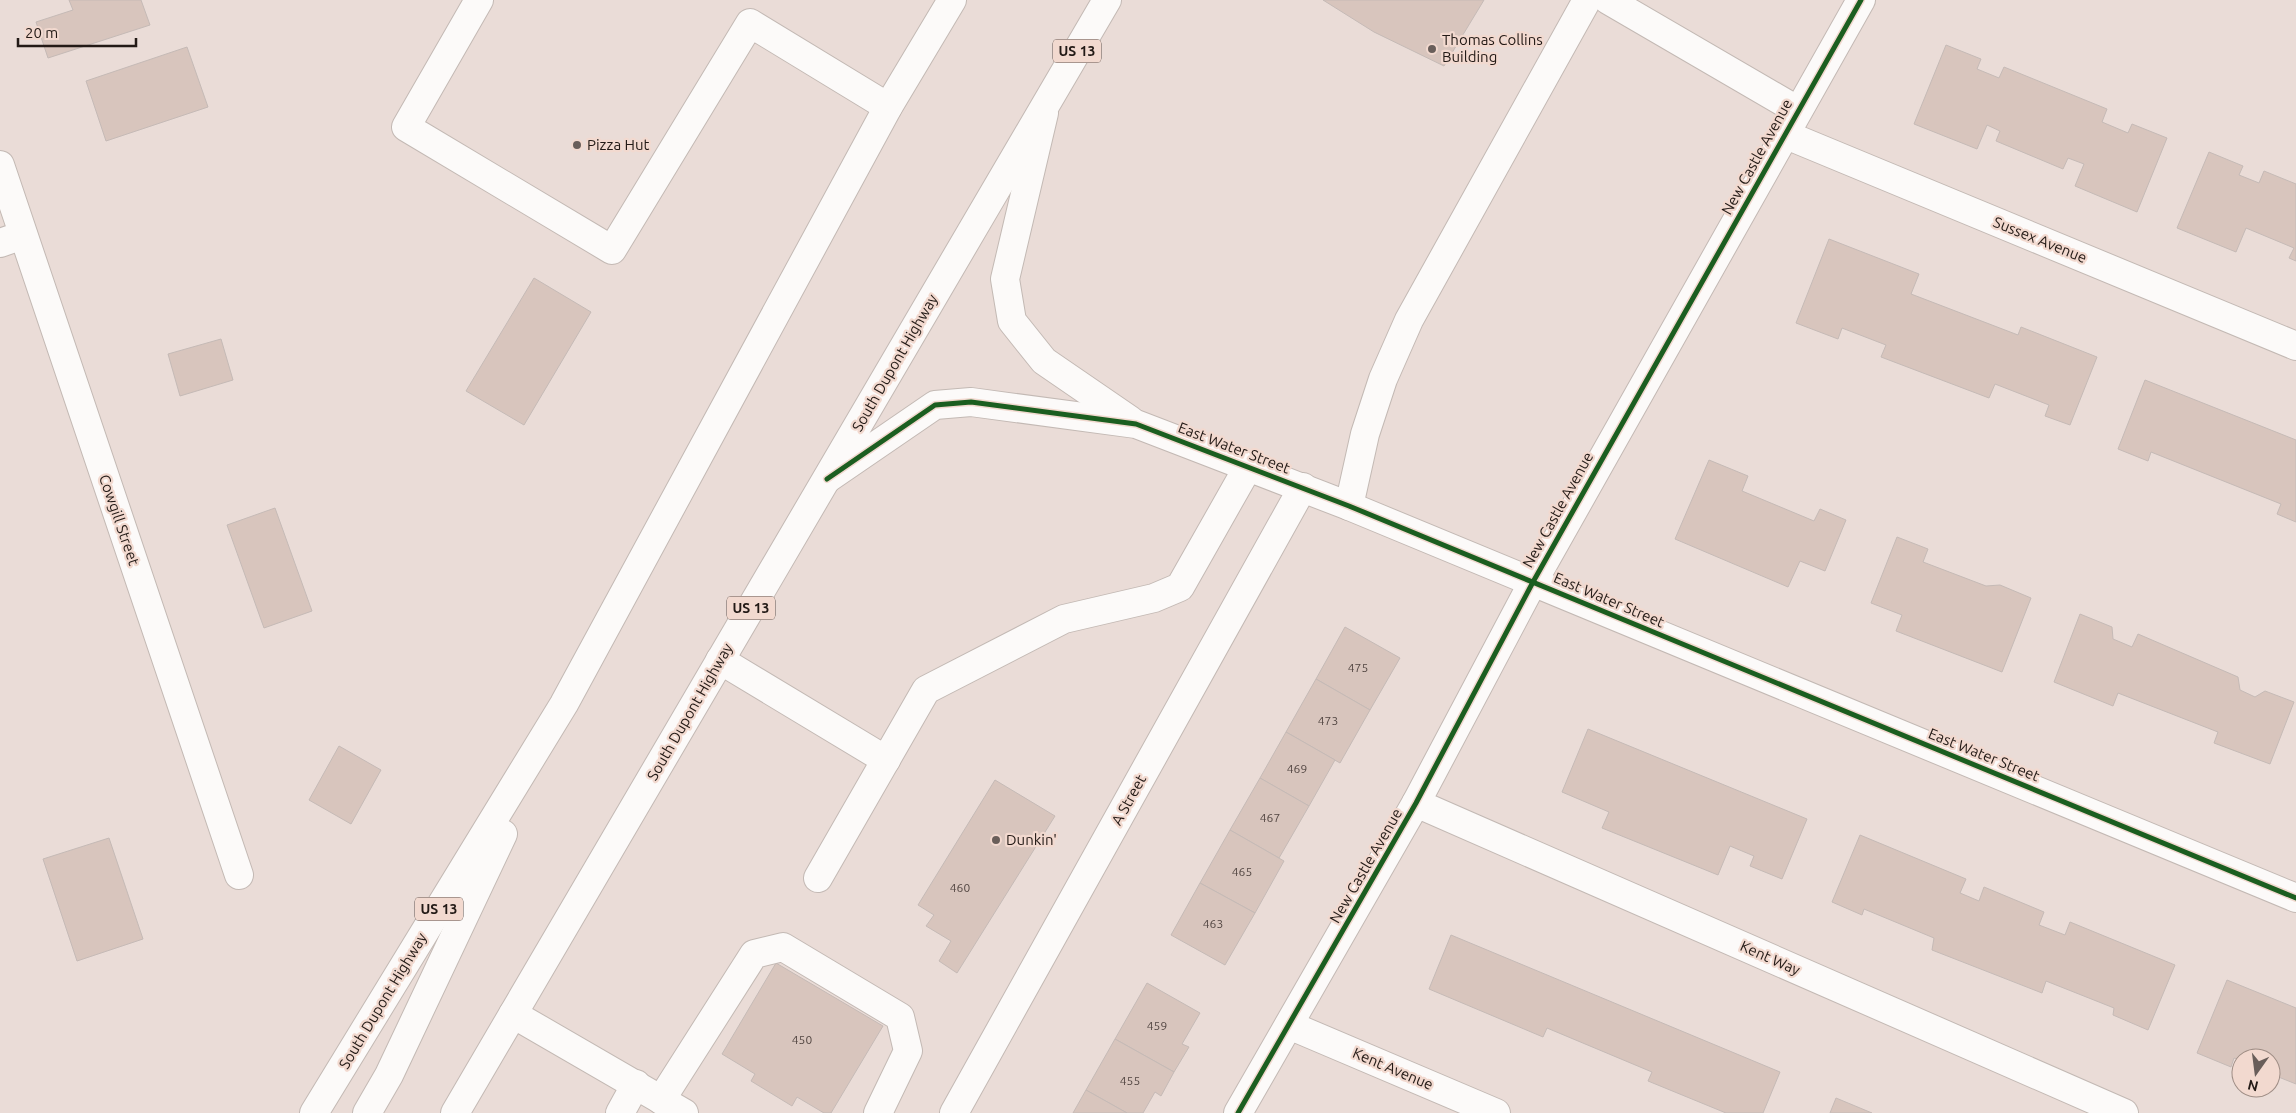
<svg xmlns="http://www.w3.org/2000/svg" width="2296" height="1113" viewBox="0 0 2296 1113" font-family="Ubuntu,sans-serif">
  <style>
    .building { fill: #d8c5bd; stroke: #c5bab6 }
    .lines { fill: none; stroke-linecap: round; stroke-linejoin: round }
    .minor-casing { stroke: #c3b9b4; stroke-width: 30 }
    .highway-casing { stroke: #c3b9b4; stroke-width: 30 }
    .minor { stroke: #fcfaf9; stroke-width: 28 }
    .highway { stroke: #fcfaf9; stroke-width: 28 }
    .cycleway-casing { stroke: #f2d9cf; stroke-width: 8 }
    .cycleway { stroke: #1b5e20; stroke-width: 5 }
    .poi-dot { fill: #695e5a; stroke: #f2d9cf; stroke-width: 2 }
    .labels { text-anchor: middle; stroke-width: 4.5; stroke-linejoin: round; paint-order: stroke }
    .number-label { font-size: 12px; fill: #524642 }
    .shield { fill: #f2d9cf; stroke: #61534e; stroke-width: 1 }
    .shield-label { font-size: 14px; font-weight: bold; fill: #231a16 }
    .poi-label { font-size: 15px; fill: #231a16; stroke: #f2d9cf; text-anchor: start }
    .street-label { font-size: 15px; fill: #231a16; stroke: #f2d9cf }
  </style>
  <rect width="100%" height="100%" fill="#eadcd7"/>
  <g class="building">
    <path d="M69,0H141L150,25L48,58L36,22L73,10Z"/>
    <path d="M1323,0H1484L1444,66L1374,32Z"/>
    <path d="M1946,45L1981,59L1977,69L1999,78L2004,67L2107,109L2102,122L2128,133L2132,124L2167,138L2137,212L2075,186L2084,164L2068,158L2063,169L1996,141L2000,131L1987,125L1977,149L1914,124Z"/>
    <path d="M187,47L208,107L106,141L86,81Z"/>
    <path d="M2209,152L2243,166L2239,175L2259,183L2264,171L2296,184V261L2289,258L2294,248L2246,228L2236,252L2177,228Z"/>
    <path d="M1829,239L1919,274L1911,294L2018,335L2021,327L2097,357L2070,425L2045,416L2049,405L1995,384L1989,398L1881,357L1886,345L1842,328L1838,339L1796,323Z"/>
    <path d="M534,278L591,312L524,425L466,391Z"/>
    <path d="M221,339L233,380L180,396L168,354Z"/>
    <path d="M2145,380L2296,440V522L2277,514L2281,504L2151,452L2148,461L2118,449Z"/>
    <path d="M1709,460L1748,476L1742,491L1814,521L1820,509L1846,520L1825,571L1800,561L1788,587L1675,539Z"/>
    <path d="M275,508L312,611L264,628L227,525Z"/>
    <path d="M1897,537L1928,549L1923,562L1986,586L2000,585L2031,598L2002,672L1896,631L1902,615L1871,603Z"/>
    <path d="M2080,614L2112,627L2113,639L2132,647L2138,634L2238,677L2240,690L2255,697L2265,691L2294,702L2270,764L2214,743L2218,732L2118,693L2113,706L2054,682Z"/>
    <path d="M1345,627L1400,658L1370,710L1316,679Z"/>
    <path d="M1316,679L1370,710L1340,763L1286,732Z"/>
    <path d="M1588,729L1807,819L1782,879L1750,866L1754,856L1730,846L1718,875L1602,828L1609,812L1562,792Z"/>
    <path d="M1286,732L1335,760L1309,806L1260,778Z"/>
    <path d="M339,746L381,770L351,824L309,800Z"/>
    <path d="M1260,778L1309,806L1279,858L1230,830Z"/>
    <path d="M995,780L1055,816L957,973L939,961L951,941L926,926L934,915L918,905Z"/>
    <path d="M1230,830L1284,861L1255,913L1200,883Z"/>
    <path d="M1860,835L1966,879L1960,893L1979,901L1984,887L2044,912L2039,925L2065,935L2070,922L2175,965L2148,1030L2113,1015L2114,1008L2046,981L2042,993L1932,950L1934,938L1864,909L1862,915L1832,902Z"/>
    <path d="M109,838L143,939L77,961L43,859Z"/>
    <path d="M1200,883L1255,913L1225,965L1171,935Z"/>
    <path d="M1451,935L1780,1072L1763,1113H1726L1648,1081L1652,1072L1547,1028L1543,1037L1429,989Z"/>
    <path d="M776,963L883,1026L831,1113H824L797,1097L792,1106L751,1081L755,1074L722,1054Z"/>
    <path d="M2227,980L2296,1008V1084L2271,1074V1058H2241V1061L2234,1058L2231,1067L2197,1053Z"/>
    <path d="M1147,983L1200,1013L1182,1044L1189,1047L1174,1072L1115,1039Z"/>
    <path d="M1115,1039L1174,1072L1161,1096L1155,1092L1143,1113H1127L1086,1090Z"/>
    <path d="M1086,1090L1127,1113H1073Z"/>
    <path d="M1836,1098L1872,1113H1830Z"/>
  </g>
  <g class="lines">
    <defs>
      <g id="minor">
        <path d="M479,0L406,127L612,250L750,23L888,107"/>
        <path d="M1608,0L1797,110"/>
        <path d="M1044,113L1005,279L1012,321L1044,361L1130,420"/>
        <path d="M1784,134L2296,346"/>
        <path d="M0,165L239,875"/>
        <path d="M0,243L23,235"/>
        <path d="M827,479L935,405L971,402L1136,424L1349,506L2296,898"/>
        <path d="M1349,506L1365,434L1383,379L1409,320L1587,0"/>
        <path d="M720,660L886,760"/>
        <path d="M1416,803L2124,1113"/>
        <path d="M818,878L926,690L1064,619L1154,598L1180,587L1248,467"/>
        <path d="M513,1014L684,1113"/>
        <path d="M1289,1025L1496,1113"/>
        <path d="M661,1100L754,954L783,947L900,1017L908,1051L878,1113"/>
        <path d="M620,1113L636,1084"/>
        <path d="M954,1113L1303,487"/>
        <path d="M1238,1113L1416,803L1533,582L1861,0"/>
      </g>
      <g id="highway">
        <path d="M314,1113L564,704L888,107L952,0"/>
        <path d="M367,1113L389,1075L503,834"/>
        <path d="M455,1113L1107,0"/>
      </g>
    </defs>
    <use href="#minor" class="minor-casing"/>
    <use href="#highway" class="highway-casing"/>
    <use href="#minor" class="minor"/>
    <use href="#highway" class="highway"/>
    <defs>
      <g id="cycleway">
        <path d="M827,479L935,405L971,402L1136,424L1349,506L2296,898"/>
        <path d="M1238,1113L1416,803L1533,582L1861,0"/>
      </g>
    </defs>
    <use href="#cycleway" class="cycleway-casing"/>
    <use href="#cycleway" class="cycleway"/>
  </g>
  <g class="poi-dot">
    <circle cx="1432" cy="49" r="5"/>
    <circle cx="577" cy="145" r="5"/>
    <circle cx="996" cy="840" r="5"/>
  </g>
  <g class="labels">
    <g class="number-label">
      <text x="1358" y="672">475</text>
      <text x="1328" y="725">473</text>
      <text x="1297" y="773">469</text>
      <text x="1270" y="822">467</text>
      <text x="1242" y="876">465</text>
      <text x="960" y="892">460</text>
      <text x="1213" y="928">463</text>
      <text x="1157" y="1030">459</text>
      <text x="802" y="1044">450</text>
      <text x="1130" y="1085">455</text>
    </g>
    <g class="shield">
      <rect x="1053" y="39.5" width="48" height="23" rx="4"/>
      <rect x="727" y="596.5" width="48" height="23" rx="4"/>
      <rect x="415" y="897.5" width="48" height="23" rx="4"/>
    </g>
    <g class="shield-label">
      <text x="1077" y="56">US 13</text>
      <text x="751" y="613">US 13</text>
      <text x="439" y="914">US 13</text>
    </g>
    <g class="poi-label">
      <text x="1442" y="45">Thomas Collins<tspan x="1442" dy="17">Building</tspan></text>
      <text x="587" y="150">Pizza Hut</text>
      <text x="1006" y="845">Dunkin'</text>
    </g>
    <g class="street-label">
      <text transform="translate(1757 157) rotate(-61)" y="5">New Castle Avenue</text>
      <text transform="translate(2040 240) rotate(22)" y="5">Sussex Avenue</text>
      <text transform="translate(895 363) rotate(-60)" y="5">South Dupont Highway</text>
      <text transform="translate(1234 448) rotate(21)" y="5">East Water Street</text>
      <text transform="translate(1558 510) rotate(-61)" y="5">New Castle Avenue</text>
      <text transform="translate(119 520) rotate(71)" y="5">Cowgill Street</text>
      <text transform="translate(1609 600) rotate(23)" y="5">East Water Street</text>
      <text transform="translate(690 712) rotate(-60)" y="5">South Dupont Highway</text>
      <text transform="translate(1984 755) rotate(22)" y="5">East Water Street</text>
      <text transform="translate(1129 800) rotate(-61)" y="5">A Street</text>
      <text transform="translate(1366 866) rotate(-60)" y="5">New Castle Avenue</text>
      <text transform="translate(1770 958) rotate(24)" y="5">Kent Way</text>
      <text transform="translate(383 1001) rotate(-59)" y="5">South Dupont Highway</text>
      <text transform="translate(1393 1069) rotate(23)" y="5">Kent Avenue</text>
    </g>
  </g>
  <g transform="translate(2256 1073) rotate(194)"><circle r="24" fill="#f2d9cf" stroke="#9f8d85"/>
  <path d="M0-4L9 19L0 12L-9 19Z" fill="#695e5a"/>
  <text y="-8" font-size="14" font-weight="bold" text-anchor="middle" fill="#231a16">N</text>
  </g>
  <path d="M18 38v8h118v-8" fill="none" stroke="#231a16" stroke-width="2.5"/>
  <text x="25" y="38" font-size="15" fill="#231a16" stroke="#f2d9cf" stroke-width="4" paint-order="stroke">20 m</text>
</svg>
